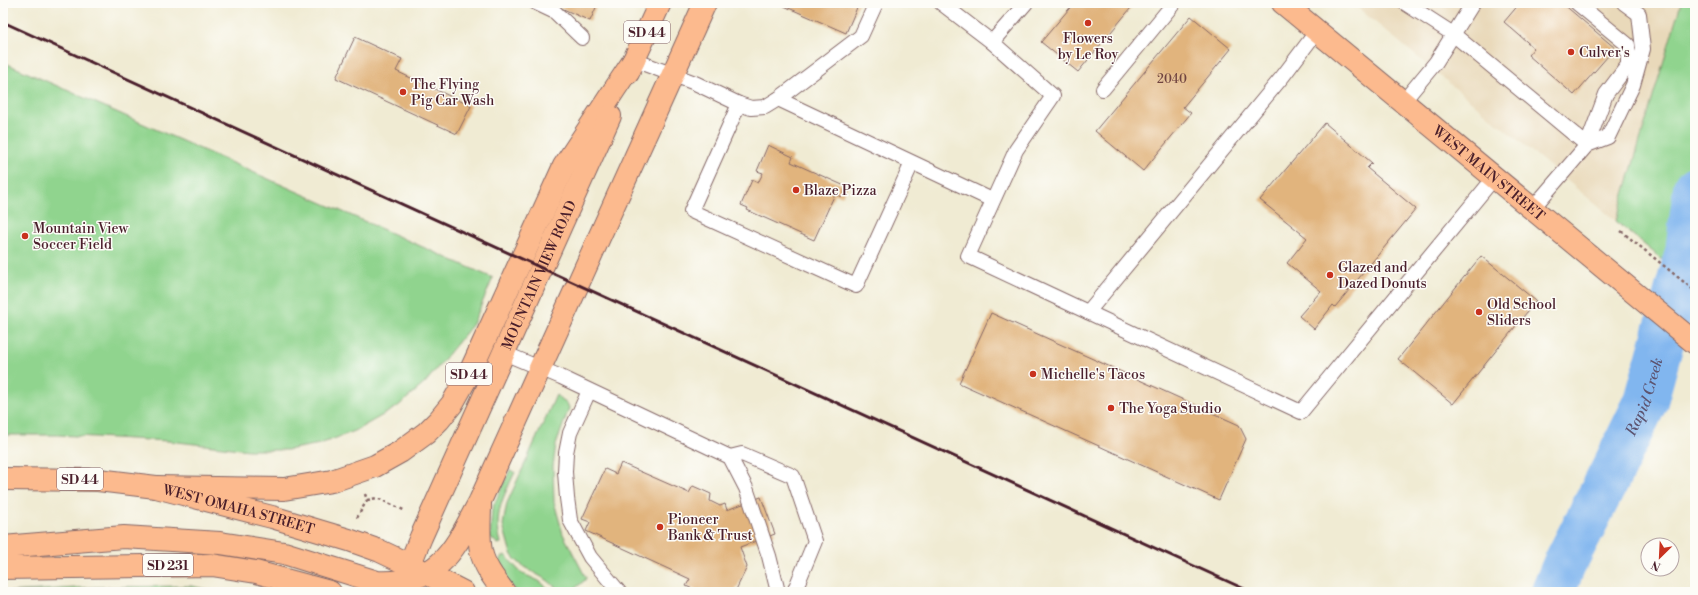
<svg xmlns="http://www.w3.org/2000/svg" width="1698" height="595" viewBox="0 0 1698 595" font-family="'Libre Bodoni',serif">
  <style>
    .built { fill: #e9d9ba }
    .green { fill: #90d48e; stroke: #6d7a5c }
    .lines { fill: none; stroke-linecap: round; stroke-linejoin: round }
    .river { stroke: #81b6ef; stroke-width: 44 }
    .building { fill: #e1b47d }
    .lane-casing { stroke: #846666; stroke-width: 16 }
    .primary-casing { stroke: #846666; stroke-width: 24 }
    .path { stroke: #846666; stroke-width: 2.5; stroke-dasharray: 3 3; stroke-linecap: butt }
    .lane { stroke: #fff; stroke-width: 14 }
    .primary { stroke: #fcba8e; stroke-width: 22 }
    .rail { stroke: #4a1f2b; stroke-width: 3 }
    .poi-dot { fill: #c8321e; stroke: #fdfcf7; stroke-width: 1.5 }
    .labels { text-anchor: middle; stroke-width: 3; stroke-linejoin: round; paint-order: stroke }
    .number-label { font-size: 12px; fill: #704440 }
    .shield { fill: #fdfcf7; stroke: #806168; stroke-width: 1 }
    .shield-label { font-size: 13px; font-weight: bold; fill: #4a1f2b }
    .poi-label { font-size: 14px; fill: #4a1f2b; stroke: #fdfcf7; text-anchor: start }
    .street-label { font-size: 14px; fill: #4a1f2b; stroke: #fdfcf7 }
    .water-label { font-size: 15px; font-style: italic; fill: #5d5470; stroke: #fdfcf7 }
  </style>
  <rect width="100%" height="100%" fill="#fdfcf7"/>
  <filter id="ink" filterUnits="userSpaceOnUse"><feTurbulence type="fractalNoise" baseFrequency=".025" numOctaves="2"/><feDisplacementMap in="SourceGraphic" scale="8" xChannelSelector="R" yChannelSelector="G"/><feConvolveMatrix kernelMatrix="1 2 1 2 8 2 1 2 1" color-interpolation-filters="sRGB"/></filter>
  <filter id="wash" filterUnits="userSpaceOnUse"><feTurbulence type="fractalNoise" baseFrequency=".012" numOctaves="4" result="noise"/><feDisplacementMap in="SourceGraphic" scale="16" xChannelSelector="R" yChannelSelector="G"/><feGaussianBlur stdDeviation="0.9" result="paint"/><feColorMatrix in="noise" values="0 0 0 0 0 0 0 0 0 0 0 0 0 0 0 0 0 1.4 0 .05"/><feComposite in="paint" operator="in"/></filter>
  <g filter="url(#wash)">
    <rect width="100%" height="100%" fill="#f0ebd3"/>
    <path class="built" d="M1352,3H1681L1616,221Z"/>
    <g class="green">
      <path d="M1681,3H1695V287L1616,221Z"/>
      <path d="M3,62L493,278L473,324L425,383L397,407L355,431L320,444L287,450H249L168,441L58,435H3Z"/>
      <path d="M556,395L567,403L569,408L556,445L553,466L554,502L563,534L586,578L585,580L571,592H562L547,580L524,567L515,559L511,554L503,525L507,503Z"/>
      <path d="M510,470L515,472C503,498 493,514 501,543L498,544L490,537L492,509Z"/>
      <path d="M505,555L521,573L539,581L553,592H516L498,570L501,558Z"/>
      <path d="M191,586L220,592H6L95,587Z"/>
    </g>
    <g class="lines">
      <path class="river" id="s1" d="M1553,592L1564,565L1614,467L1646,401L1687,252L1695,188"/>
    </g>
    <g id="blocks">
      <g class="building">
        <path d="M550,3H598L590,21Z"/>
        <path d="M785,3H859L846,33L784,6Z"/>
        <path d="M1074,3H1135L1078,72L1041,42Z"/>
        <path d="M1520,3H1562L1615,48L1574,95L1528,55L1534,48L1504,22Z"/>
        <path d="M1191,16L1231,49L1183,107L1191,113L1143,171L1095,131Z"/>
        <path d="M355,37L402,59L396,71L471,106L457,134L336,78Z"/>
        <path d="M1325,123L1372,163L1367,168L1416,209L1335,307L1333,305L1314,329L1299,316L1321,291L1287,263L1307,238L1260,200Z"/>
        <path d="M768,145L793,157L791,162L847,187L842,197L835,194L814,240L747,210L748,208L741,205L752,180L758,183L763,173L757,171Z"/>
        <path d="M1481,256L1536,301L1453,404L1398,359Z"/>
        <path d="M991,313L1239,425L1246,439L1219,500L959,383Z"/>
        <path d="M621,463L689,493L693,486L711,494L710,501L720,506L725,504L727,510L761,497L775,534L740,547L747,567L735,592H699L686,586L690,579L586,531L590,522L582,519L605,469L616,474Z"/>
      </g>
    </g>
  </g>
  <g filter="url(#ink)">
    <use href="#blocks" fill-opacity="0" stroke="#846666" stroke-width="1"/>
    <g class="lines">
      <defs>
        <g id="lane">
          <path d="M536,3L555,12L582,38"/>
          <path d="M941,3L992,42L1053,96L1016,150L968,256L1301,412L1494,178"/>
          <path d="M1405,3L1453,34L1587,145L1606,94L1628,65V45L1577,3"/>
          <path d="M992,42L1026,3"/>
          <path d="M634,60L695,83L739,104L751,108L765,107L778,99L861,36L876,3"/>
          <path d="M1103,89L1174,3"/>
          <path d="M778,99L992,200"/>
          <path d="M1403,102L1436,62L1473,3"/>
          <path d="M739,104L691,211L856,286L912,163"/>
          <path d="M1532,209L1587,145L1608,137L1633,85L1643,49L1639,14L1624,3"/>
          <path d="M1088,312L1283,76L1317,31"/>
          <path d="M504,353L561,377L730,457L746,488L769,556L778,592"/>
          <path d="M589,391L570,433L566,453L565,472L567,498L570,520L590,557L619,592"/>
          <path d="M730,457L742,454L793,476L815,541L794,592"/>
        </g>
        <g id="primary">
          <path id="s2" d="M1283,3L1695,343"/>
          <path d="M628,73L660,3"/>
          <path id="s3" d="M3,479L98,480L156,487L272,517L349,540L380,551L420,570L463,592"/>
          <path d="M156,487L284,489L332,481L375,466L400,452L426,433L439,420L452,404L471,370L564,166L634,60"/>
          <path d="M480,504C480,519 478,536 481,551C484,566 495,580 504,592"/>
          <path d="M3,547L124,537L220,543L284,553L377,582C440,585 454,550 480,501L705,3"/>
          <path d="M3,568L212,565L256,572L330,592"/>
          <path id="s4" d="M407,592V571L421,537L610,116"/>
        </g>
      </defs>
      <use href="#lane" class="lane-casing"/>
      <use href="#primary" class="primary-casing"/>
      <g class="path">
        <path d="M1621,231L1695,291"/>
        <path d="M367,500L377,498L406,511"/>
        <path d="M357,518L367,500L365,494"/>
      </g>
      <use href="#lane" class="lane"/>
      <use href="#primary" class="primary"/>
      <path class="rail" d="M3,22L1251,592"/>
    </g>
  </g>
  <g class="poi-dot">
    <circle cx="1088" cy="23" r="4"/>
    <circle cx="1571" cy="52" r="4"/>
    <circle cx="403" cy="92" r="4"/>
    <circle cx="796" cy="190" r="4"/>
    <circle cx="25" cy="236" r="4"/>
    <circle cx="1330" cy="275" r="4"/>
    <circle cx="1479" cy="312" r="4"/>
    <circle cx="1033" cy="374" r="4"/>
    <circle cx="1111" cy="408" r="4"/>
    <circle cx="660" cy="527" r="4"/>
  </g>
  <g class="labels">
    <g class="number-label">
      <text x="1172" y="83">2040</text>
    </g>
    <g class="shield">
      <rect x="624" y="21" width="46" height="22" rx="3"/>
      <rect x="446" y="363" width="46" height="22" rx="3"/>
      <rect x="57" y="468" width="46" height="22" rx="3"/>
      <rect x="143" y="554" width="50" height="22" rx="3"/>
    </g>
    <g class="shield-label">
      <text x="647" y="37">SD 44</text>
      <text x="469" y="379">SD 44</text>
      <text x="80" y="484">SD 44</text>
      <text x="168" y="570">SD 231</text>
    </g>
    <g class="poi-label">
      <text x="1088" y="43" text-anchor="middle">Flowers<tspan x="1088" dy="16">by Le Roy</tspan></text>
      <text x="1579" y="57">Culver's</text>
      <text x="411" y="89">The Flying<tspan x="411" dy="16">Pig Car Wash</tspan></text>
      <text x="804" y="195">Blaze Pizza</text>
      <text x="33" y="233">Mountain View<tspan x="33" dy="16">Soccer Field</tspan></text>
      <text x="1338" y="272">Glazed and<tspan x="1338" dy="16">Dazed Donuts</tspan></text>
      <text x="1487" y="309">Old School<tspan x="1487" dy="16">Sliders</tspan></text>
      <text x="1041" y="379">Michelle's Tacos</text>
      <text x="1119" y="413">The Yoga Studio</text>
      <text x="668" y="524">Pioneer<tspan x="668" dy="16">Bank &amp; Trust</tspan></text>
    </g>
    <g class="street-label">
      <text dy="5" stroke="none"><textPath href="#s2" startOffset="267">WEST MAIN STREET</textPath></text>
      <text dy="5" stroke="none"><textPath href="#s4" startOffset="345">MOUNTAIN VIEW ROAD</textPath></text>
      <text dy="5" stroke="none"><textPath href="#s3" startOffset="239">WEST OMAHA STREET</textPath></text>
    </g>
    <g class="water-label">
      <text dy="5" stroke="none"><textPath href="#s1" startOffset="216">Rapid Creek</textPath></text>
    </g>
  </g>
  <rect width="1698" height="595" fill="none" stroke="#fdfcf7" stroke-width="16"/>
  <g transform="translate(1660 557) rotate(204)"><circle r="19" fill="#fdfcf7" stroke="#b5a4a5"/>
  <path d="M0-3L7 15L0 10L-7 15Z" fill="#c8321e"/>
  <text y="-6" font-size="11" font-weight="bold" text-anchor="middle" fill="#4a1f2b">N</text>
  </g>
</svg>
